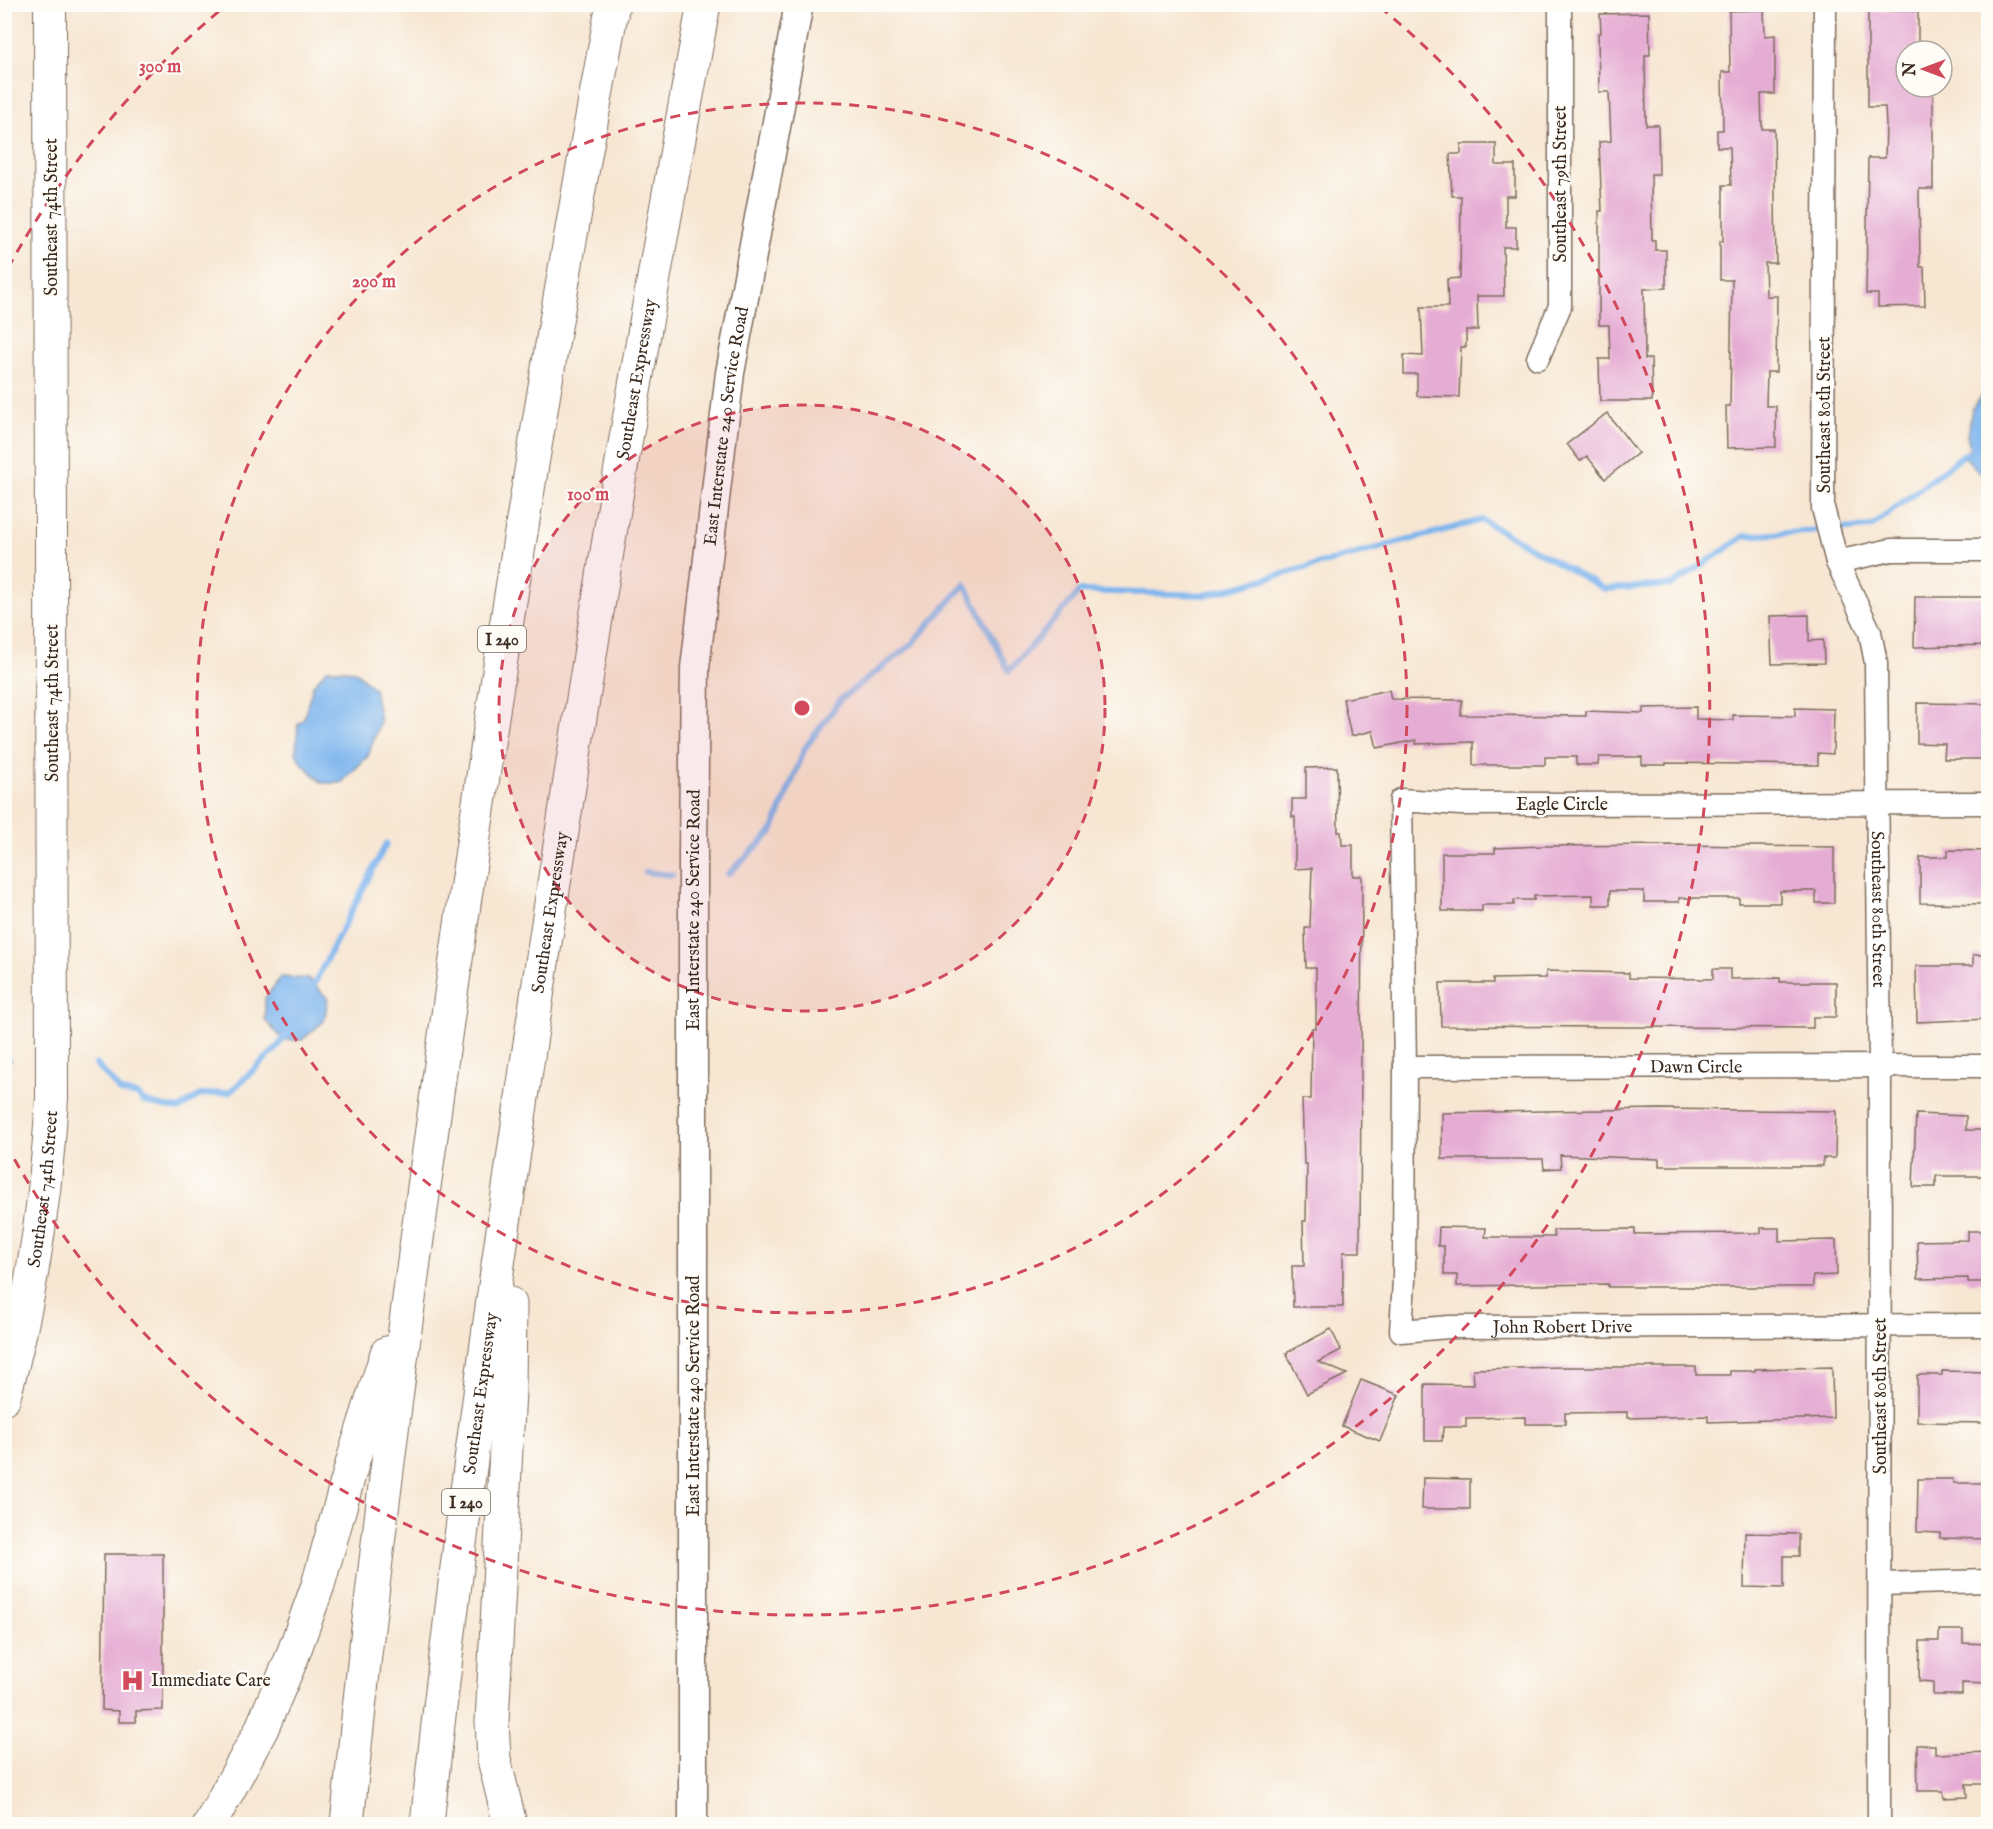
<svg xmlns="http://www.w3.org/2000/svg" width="1993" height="1829" viewBox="0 0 1993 1829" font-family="'IM FELL English',serif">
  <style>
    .water { fill: #7eb5ee; stroke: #5c7086; stroke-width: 1.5 }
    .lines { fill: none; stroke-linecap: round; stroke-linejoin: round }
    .stream { stroke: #7eb5ee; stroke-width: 6 }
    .building { fill: #e6add4 }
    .minor-casing { stroke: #7d6c5d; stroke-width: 25 }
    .tertiary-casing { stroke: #7d6c5d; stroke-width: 31 }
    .secondary-casing { stroke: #7d6c5d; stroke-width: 34 }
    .motorway-casing { stroke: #7d6c5d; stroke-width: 35 }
    .minor { stroke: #fff; stroke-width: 22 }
    .tertiary { stroke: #fff; stroke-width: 28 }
    .secondary { stroke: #fff; stroke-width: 32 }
    .motorway { stroke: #fff; stroke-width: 33 }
    .ring { fill: none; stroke: #d1495b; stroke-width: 3; stroke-dasharray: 10 8 }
    .labels { text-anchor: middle; stroke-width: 4.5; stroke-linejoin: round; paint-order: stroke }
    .shield { fill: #fdfcf7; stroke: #75695f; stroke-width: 1.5 }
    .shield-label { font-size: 16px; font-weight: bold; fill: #3b2a1e }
    .street-label { font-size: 18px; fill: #3b2a1e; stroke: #fdfcf7 }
    .poi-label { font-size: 18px; fill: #3b2a1e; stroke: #fdfcf7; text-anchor: start }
    .centre { fill: #d1495b; stroke: #fdfcf7; stroke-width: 3 }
    .ring-label { font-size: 18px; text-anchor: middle; font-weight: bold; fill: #d1495b; stroke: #fdfcf7; stroke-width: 4.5; stroke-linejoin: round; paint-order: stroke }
  </style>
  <rect width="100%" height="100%" fill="#fdfcf7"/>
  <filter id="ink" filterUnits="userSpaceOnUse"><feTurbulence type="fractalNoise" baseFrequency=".0167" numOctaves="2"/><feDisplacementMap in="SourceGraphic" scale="12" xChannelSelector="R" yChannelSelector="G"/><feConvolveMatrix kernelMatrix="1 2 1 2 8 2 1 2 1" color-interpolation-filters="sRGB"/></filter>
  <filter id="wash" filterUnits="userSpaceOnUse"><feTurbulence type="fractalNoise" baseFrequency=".008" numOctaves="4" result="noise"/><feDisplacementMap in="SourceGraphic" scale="24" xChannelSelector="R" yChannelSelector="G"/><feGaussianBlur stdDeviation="1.35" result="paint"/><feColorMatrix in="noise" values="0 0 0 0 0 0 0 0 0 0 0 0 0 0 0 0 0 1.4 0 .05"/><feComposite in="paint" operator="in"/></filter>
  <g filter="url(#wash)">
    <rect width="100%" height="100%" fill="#f7e6d2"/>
    <g class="water">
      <path d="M1988,389V481L1963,455L1970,448L1967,435L1972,409Z"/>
      <path d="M327,669L355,671L374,689L380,721L368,756L341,783H322L300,761L296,752L298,724L304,719L313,685Z"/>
      <path d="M281,977L309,979L328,999L324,1021L302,1040H283L265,1020V998Z"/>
    </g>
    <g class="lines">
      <g class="stream">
        <path d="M646,872L672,875"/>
        <path d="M728,874L772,832L805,748L841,699L911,645L965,584L1009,671L1080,591L1206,595L1482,520L1604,589L1672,585L1745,536L1871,527L1963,455L1971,453"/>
        <path d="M311,990L386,844"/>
        <path d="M4,1061L9,1060"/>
        <path d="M96,1064L121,1092L138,1095L143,1101L160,1106L179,1109L200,1095L230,1092L276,1049L287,1033"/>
      </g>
    </g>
    <g id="blocks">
      <g class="building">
        <path d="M1764,10L1765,36L1775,35V94H1761L1762,129H1774L1776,263H1765L1766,296H1777L1776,372H1767L1766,406H1776V447L1727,448L1726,406H1730L1732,280H1720V241H1723V185H1731L1730,147H1717V130H1723L1722,72H1730L1729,11Z"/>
        <path d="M1868,11H1918V51H1906V87H1933V189H1919L1920,267H1924L1925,306L1878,307V294H1866L1868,158H1885L1886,125L1885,107H1868Z"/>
        <path d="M1649,13L1650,55H1645L1646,125H1658L1659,174H1651L1652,240H1655V250H1666V288L1644,289L1645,359H1651L1652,401H1600L1599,359H1610L1609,325H1599V211H1602L1599,142L1611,141L1609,92H1599L1598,33H1601L1600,14Z"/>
        <path d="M1461,144H1496V165H1515V196H1506V227H1516V247H1503L1504,296H1477L1478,330H1466V347H1461L1459,397L1417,396V374H1404V355L1423,356L1421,307H1448L1447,279L1460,278L1461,196H1452L1450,154H1461Z"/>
        <path d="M1607,413L1638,453L1605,479L1587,456L1580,461L1567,444Z"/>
        <path d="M1915,597H1989V645L1914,647Z"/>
        <path d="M1809,615V641L1823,640L1824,663L1772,664L1770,616Z"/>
        <path d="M1389,690L1391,699L1462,700L1461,715L1586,716V711L1643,713V708L1696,707V719L1733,720V715L1795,716V708L1834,709L1833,754L1818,753V765L1666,763V765H1642V757H1599L1598,765H1576V757H1545V765H1473V742L1416,744V740L1377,748L1373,731L1351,736L1343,699Z"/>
        <path d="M1917,703L1989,704V759H1944L1945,744L1917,743Z"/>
        <path d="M1337,767L1338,832H1341L1342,845H1353V876H1362L1360,1252H1343V1307H1293L1292,1266H1304L1303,1221H1306L1307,1164H1304L1302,1099H1311L1312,1028H1316V968H1306L1305,928H1310L1312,868L1295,869V817H1292V799H1306V768Z"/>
        <path d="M1679,845L1834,847V903H1816V891H1780V903H1739V898H1679V902H1644V891H1610V905H1593V895L1534,896V900H1514V905H1482V911H1442V853H1495V848L1543,846Z"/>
        <path d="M1948,850L1989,851V904L1920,903V857H1948Z"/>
        <path d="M1973,955H1989V1019L1917,1022L1916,966H1973Z"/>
        <path d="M1713,969H1730V979L1780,978V982H1836V1017H1813V1028L1441,1026L1440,983H1493V979L1546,978V971L1629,973V978L1713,979Z"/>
        <path d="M1658,1109L1836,1111L1835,1158H1823V1166H1659V1159L1560,1155L1561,1168L1544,1169L1543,1159H1442V1113Z"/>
        <path d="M1916,1114L1966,1116V1130H1989V1176H1936V1187H1913Z"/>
        <path d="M1439,1227L1486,1228L1485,1237H1554L1553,1230L1635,1229V1234L1761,1233V1228H1779V1241L1836,1240L1837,1275L1813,1276V1287H1608V1284L1457,1286V1275H1444V1246H1438Z"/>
        <path d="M1968,1231H1989V1282H1968V1278L1918,1279L1917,1241L1968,1240Z"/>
        <path d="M1331,1329L1341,1350L1318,1362L1347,1374L1307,1394L1286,1353Z"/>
        <path d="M1565,1367H1696V1375H1730V1371H1755V1369L1832,1367L1833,1418L1708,1422V1416L1627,1418V1412L1565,1413V1424H1525V1417L1466,1418V1427H1443L1442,1441H1425V1384L1474,1385L1473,1369Z"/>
        <path d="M1942,1371L1989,1372V1423L1917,1422V1375H1942Z"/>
        <path d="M1361,1380L1399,1395L1380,1441L1342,1426Z"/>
        <path d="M1423,1478L1470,1479V1509H1422Z"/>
        <path d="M1918,1479H1953V1483H1989V1539L1940,1538V1533L1917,1532Z"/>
        <path d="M1745,1533L1799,1534V1556H1784V1588L1744,1587Z"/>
        <path d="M104,1554H163V1710L136,1711V1722H119V1711L102,1710Z"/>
        <path d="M1939,1630H1963V1643L1989,1644V1684L1962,1683V1695H1933V1682L1919,1681L1920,1641H1939Z"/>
        <path d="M1917,1745H1935V1754L1989,1752V1784H1966L1967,1797L1944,1798L1943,1791H1918Z"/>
      </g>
    </g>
  </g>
  <g filter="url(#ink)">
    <use href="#blocks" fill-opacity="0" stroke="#7d6c5d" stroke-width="1.5"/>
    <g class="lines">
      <defs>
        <g id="minor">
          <path id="s1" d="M1825,4L1823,508L1837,562L1870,632L1876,663L1880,1067L1879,1824"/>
          <path d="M1538,358L1560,306V4"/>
          <path d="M1837,562L1891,550H1988"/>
          <path id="s2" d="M1988,803L1460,804L1401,800L1405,1067L1404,1280L1401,1331L1449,1327L1988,1325"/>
          <path id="s3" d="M1405,1067L1988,1066"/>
          <path d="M1880,1584L1988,1581"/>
        </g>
        <g id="tertiary">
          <path id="s4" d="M693,1824V852L695,668L730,373L799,4"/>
        </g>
        <g id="secondary">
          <path id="s5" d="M4,1398C32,1299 46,1200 52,1098L50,4"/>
        </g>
        <g id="motorway">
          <path d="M510,1304L509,1390L492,1722L494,1759L510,1824"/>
          <path d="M210,1824L261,1730L291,1660L318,1585L354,1457L387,1353"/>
          <path d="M347,1824C373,1561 408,1298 445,1036C494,691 548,347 613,4"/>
          <path id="s6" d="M427,1824C452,1588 485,1353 519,1118C573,746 634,374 704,4"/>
        </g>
      </defs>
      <use href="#minor" class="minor-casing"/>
      <use href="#tertiary" class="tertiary-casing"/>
      <use href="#secondary" class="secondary-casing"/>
      <use href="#motorway" class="motorway-casing"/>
      <use href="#minor" class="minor"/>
      <use href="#tertiary" class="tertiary"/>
      <use href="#secondary" class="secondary"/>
      <use href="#motorway" class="motorway"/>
    </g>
  </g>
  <circle cx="802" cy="708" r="303" fill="#d1495b" fill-opacity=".12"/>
  <g class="ring">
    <circle cx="802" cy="708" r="303"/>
    <circle cx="802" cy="708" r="605"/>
    <path d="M8 268A908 908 0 0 1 224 7M1380 7A908 908 0 1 1 8 1148"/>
  </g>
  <defs>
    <symbol id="hospital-bare" viewBox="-9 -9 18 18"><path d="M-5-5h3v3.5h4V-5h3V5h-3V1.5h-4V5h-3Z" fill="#d1495b" stroke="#fdfcf7" stroke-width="2.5" paint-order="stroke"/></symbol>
  </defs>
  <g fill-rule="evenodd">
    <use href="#hospital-bare" x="116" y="1664" width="33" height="33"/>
  </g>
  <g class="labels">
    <g class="shield">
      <rect x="478" y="626" width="48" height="26" rx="4.5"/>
      <rect x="442" y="1489" width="48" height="26" rx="4.5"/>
    </g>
    <g class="shield-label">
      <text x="502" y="645">I 240</text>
      <text x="466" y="1508">I 240</text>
    </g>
    <g class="street-label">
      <text transform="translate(1560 184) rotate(-90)" y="6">Southeast 79th Street</text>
      <text transform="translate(51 217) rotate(-90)" y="6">Southeast 74th Street</text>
      <text dy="6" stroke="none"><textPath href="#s6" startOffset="1460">Southeast Expressway</textPath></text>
      <text transform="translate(1824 415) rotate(-90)" y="6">Southeast 80th Street</text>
      <text dy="6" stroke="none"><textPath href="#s4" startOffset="1400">East Interstate 240 Service Road</textPath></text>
      <text transform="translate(52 703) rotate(-90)" y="6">Southeast 74th Street</text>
      <text x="1562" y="810">Eagle Circle</text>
      <text dy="6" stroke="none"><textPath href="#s4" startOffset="914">East Interstate 240 Service Road</textPath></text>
      <text dy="6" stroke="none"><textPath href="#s1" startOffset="915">Southeast 80th Street</textPath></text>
      <text dy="6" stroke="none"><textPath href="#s6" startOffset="920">Southeast Expressway</textPath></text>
      <text dy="6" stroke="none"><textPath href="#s3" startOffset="291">Dawn Circle</textPath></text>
      <text dy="6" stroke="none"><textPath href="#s5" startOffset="213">Southeast 74th Street</textPath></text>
      <text dy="6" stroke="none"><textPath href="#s2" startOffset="1280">John Robert Drive</textPath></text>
      <text dy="6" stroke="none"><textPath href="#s6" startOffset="434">Southeast Expressway</textPath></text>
      <text transform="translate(693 1396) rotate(-90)" y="6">East Interstate 240 Service Road</text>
      <text transform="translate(1880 1396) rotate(-90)" y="6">Southeast 80th Street</text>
    </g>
    <g class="poi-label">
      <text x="151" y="1686">Immediate Care</text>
    </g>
  </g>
  <circle cx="802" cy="708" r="9" class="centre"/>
  <g class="ring-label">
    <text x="160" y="72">300 m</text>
    <text x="374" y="287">200 m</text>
    <text x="588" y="500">100 m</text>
  </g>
  <rect width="1993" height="1829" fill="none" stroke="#fdfcf7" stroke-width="24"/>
  <g transform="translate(1924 69) rotate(270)"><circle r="28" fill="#fdfcf7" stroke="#afa8a0" stroke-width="1.5"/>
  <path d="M0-4.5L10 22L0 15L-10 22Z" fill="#d1495b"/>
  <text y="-9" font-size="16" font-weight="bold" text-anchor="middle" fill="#3b2a1e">N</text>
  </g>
</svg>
